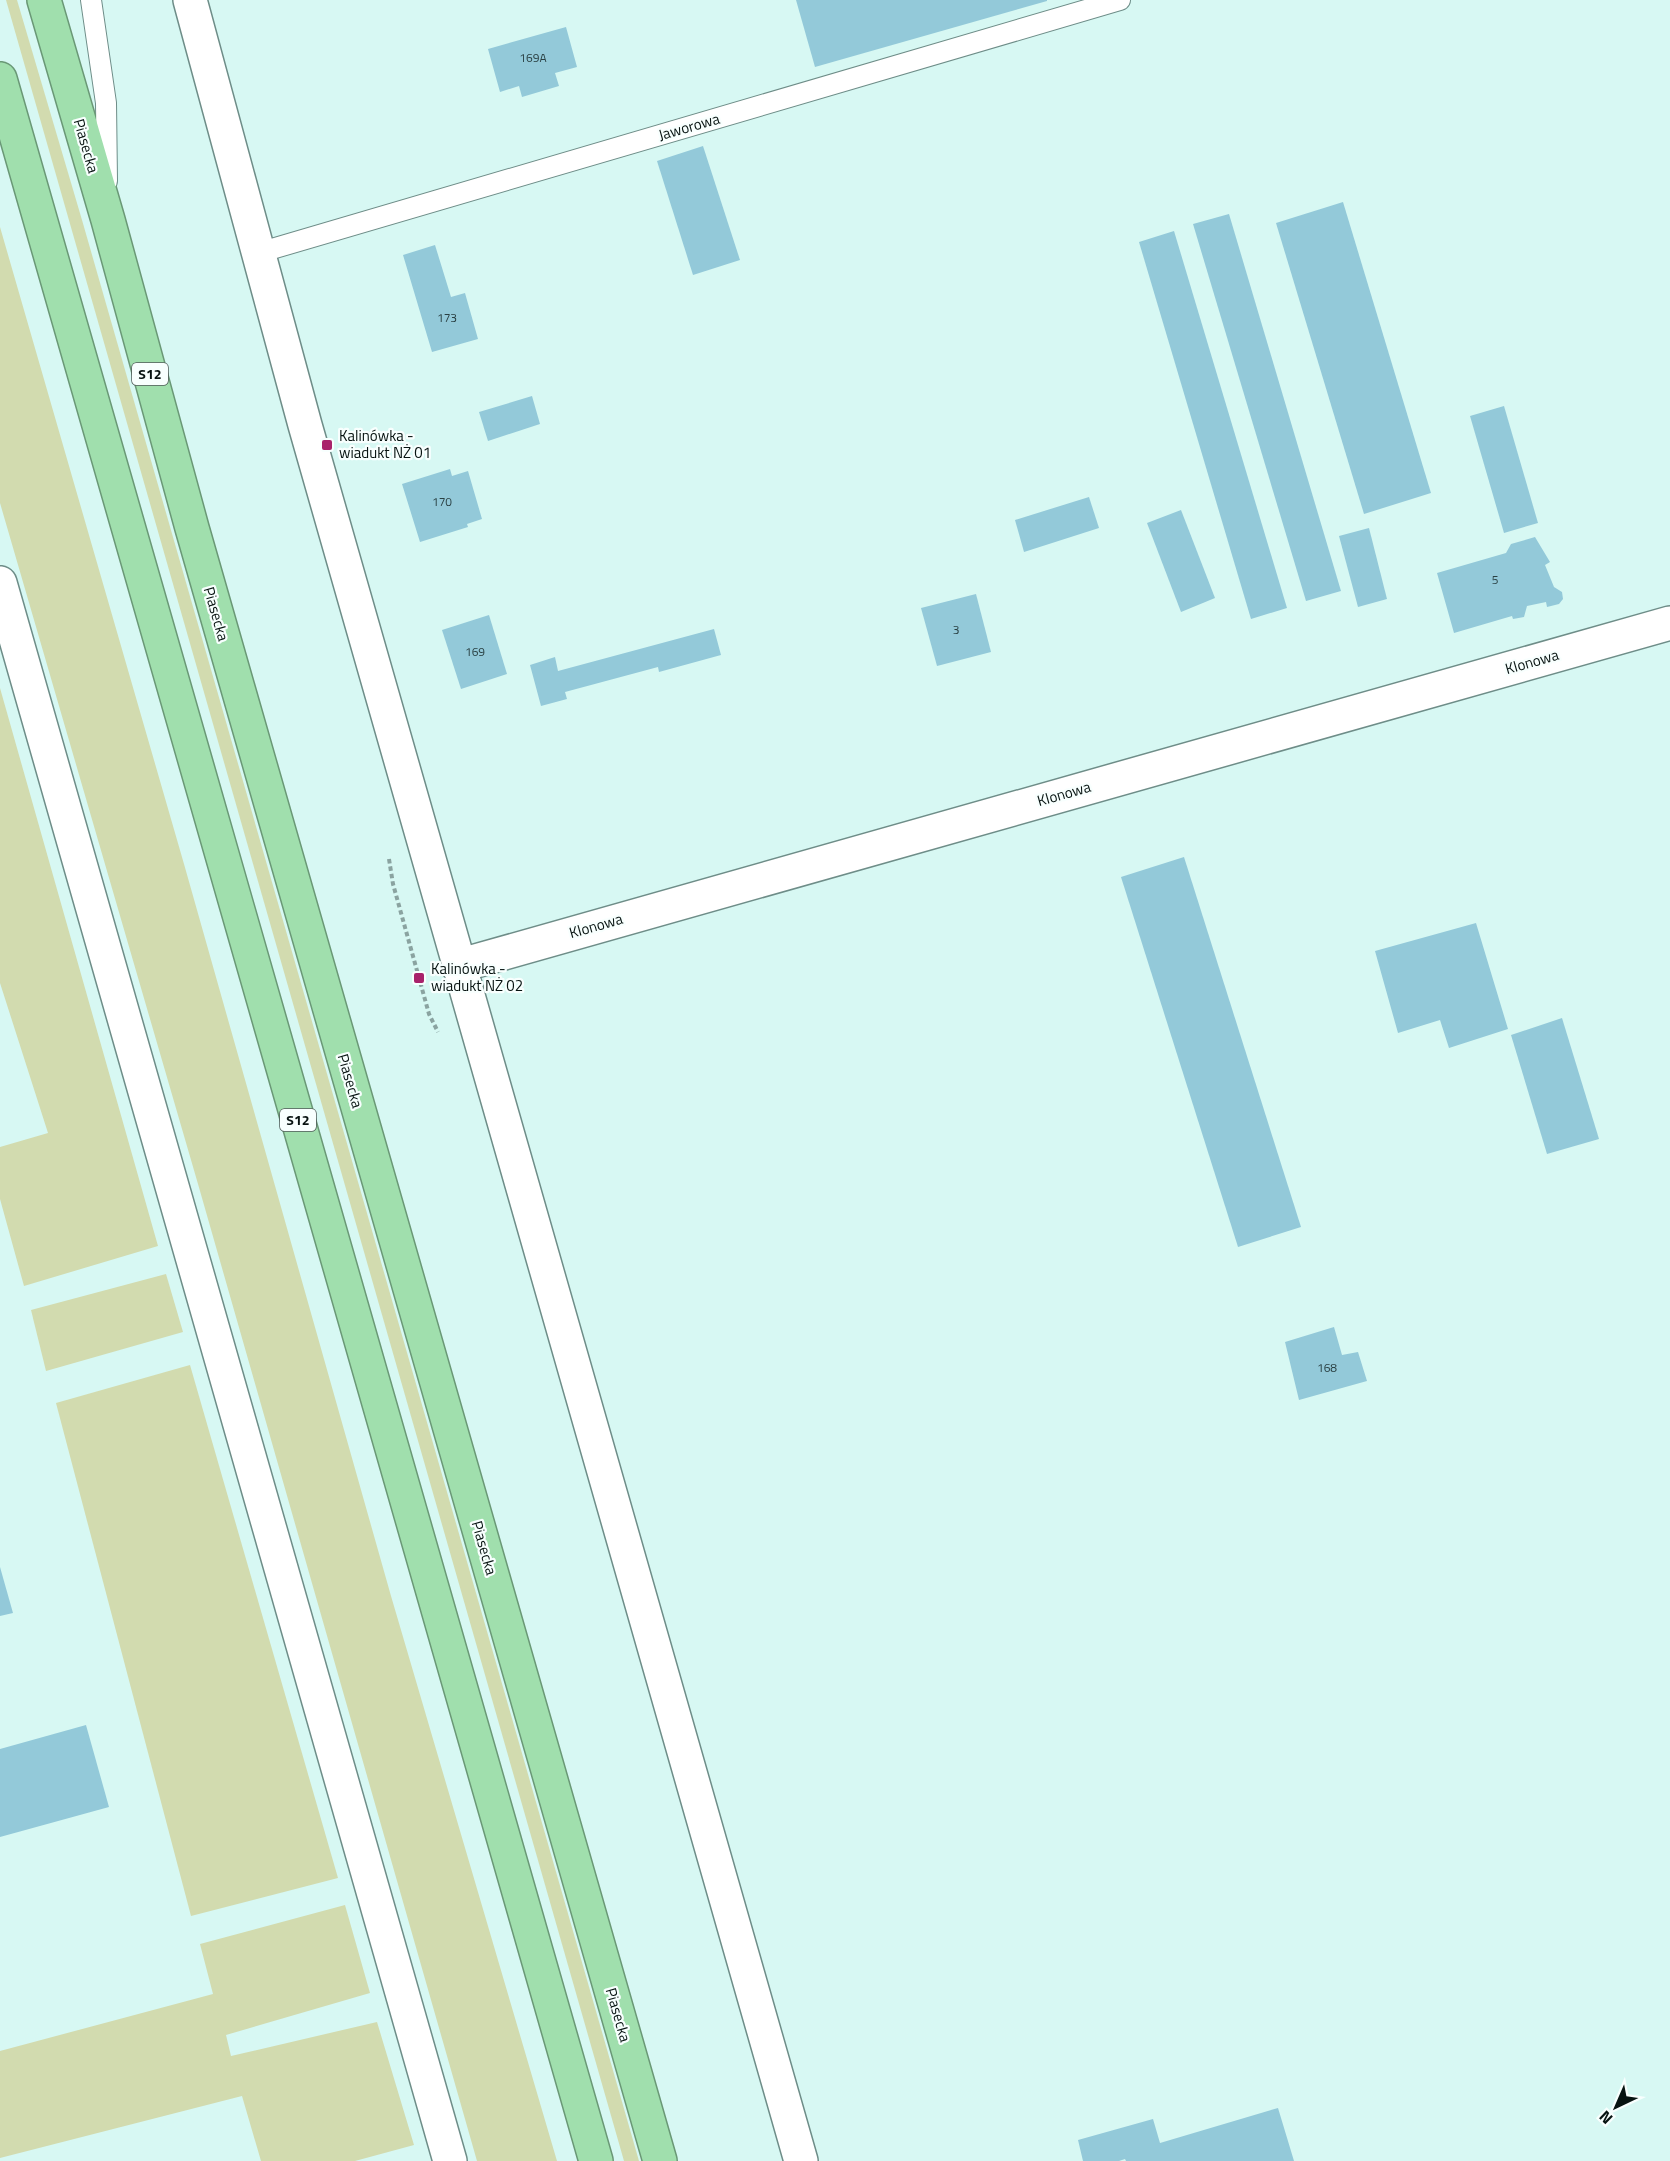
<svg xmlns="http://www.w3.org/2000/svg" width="1670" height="2161" viewBox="0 0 1670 2161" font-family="'Titillium Web',sans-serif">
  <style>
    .green { fill: #d2dbaf }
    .building { fill: #93c9d9 }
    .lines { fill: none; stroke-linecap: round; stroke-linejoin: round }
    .service-casing { stroke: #6e8d88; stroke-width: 22 }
    .minor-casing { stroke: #6e8d88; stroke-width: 36 }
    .tertiary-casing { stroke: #6e8d88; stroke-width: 36 }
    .motorway-casing { stroke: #6a9876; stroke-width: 36 }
    .path { stroke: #8aa3a0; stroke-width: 4; stroke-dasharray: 4.5 3; stroke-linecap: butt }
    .service { stroke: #fff; stroke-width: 20 }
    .minor { stroke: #fff; stroke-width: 33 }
    .tertiary { stroke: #fff; stroke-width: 33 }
    .motorway { stroke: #a0dfad; stroke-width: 33 }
    .poi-dot { fill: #a8226b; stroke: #f8fffe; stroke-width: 2 }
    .labels { text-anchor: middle; stroke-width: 4.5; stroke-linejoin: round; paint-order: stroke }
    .number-label { font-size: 12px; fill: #2a4043 }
    .shield { fill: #f8fffe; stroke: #4f5a58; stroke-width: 1.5 }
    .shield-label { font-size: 14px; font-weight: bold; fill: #071311 }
    .street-label { font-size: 15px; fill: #071311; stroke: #f8fffe }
    .poi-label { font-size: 15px; fill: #071311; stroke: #f8fffe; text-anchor: start }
  </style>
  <rect width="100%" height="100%" fill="#d7f8f3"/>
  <g class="green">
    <path d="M6,0H17L82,220L639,2161H624Z"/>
    <path d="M0,227L184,864L391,1596L557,2161H477L198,1184L0,503Z"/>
    <path d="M0,688L158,1246L24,1286L0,1199V1147L48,1133L0,983Z"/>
    <path d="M166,1274L183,1332L46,1371L31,1310Z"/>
    <path d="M190,1365L338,1878L191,1916L56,1403Z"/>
    <path d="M345,1905L370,1993L226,2035L231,2056L377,2022L414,2145L355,2161H261L242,2096L0,2158V2051L213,1994L200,1944Z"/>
  </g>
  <g class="building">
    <path d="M796,0H1047V1L815,67Z"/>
    <path d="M566,27L577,67L555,73L559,86L522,97L519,86L500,92L488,49Z"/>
    <path d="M703,146L740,260L693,275L657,161Z"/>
    <path d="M1343,202L1431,493L1364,514L1276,223Z"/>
    <path d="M1229,214L1341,591L1306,601L1193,224Z"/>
    <path d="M1174,231L1287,608L1251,619L1139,242Z"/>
    <path d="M435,245L451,297L465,293L478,339L432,352L403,255Z"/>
    <path d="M532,396L540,424L488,441L479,412Z"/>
    <path d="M1504,406L1538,523L1504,533L1470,416Z"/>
    <path d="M450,469L452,476L468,471L482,519L467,524L468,527L420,542L402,484Z"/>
    <path d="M1089,497L1099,528L1024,552L1015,520Z"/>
    <path d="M1181,510L1215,598L1181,612L1147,523Z"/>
    <path d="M1369,528L1387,599L1358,607L1339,536Z"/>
    <path d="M1535,537L1550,562L1545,565L1554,587L1562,592L1563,599L1559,604L1547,607L1546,602L1527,606L1524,617L1513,619L1512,616L1454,633L1437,573L1506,553L1511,544Z"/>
    <path d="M976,594L991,652L937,666L921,608Z"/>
    <path d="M489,615L507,674L461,689L442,630Z"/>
    <path d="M714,629L721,655L659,672L658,667L565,692L567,699L541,706L530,665L555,657L558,671Z"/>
    <path d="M1184,857L1301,1227L1238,1247L1121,877Z"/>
    <path d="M1476,923L1508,1029L1449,1048L1440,1020L1398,1033L1375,951Z"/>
    <path d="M1562,1018L1599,1139L1547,1154L1511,1035Z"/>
    <path d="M1334,1327L1342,1355L1358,1352L1367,1381L1299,1400L1285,1342Z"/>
    <path d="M0,1567L13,1613L0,1616Z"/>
    <path d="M86,1725L109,1807L0,1837V1749Z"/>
    <path d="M1278,2108L1294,2161H1126L1125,2159L1119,2161H1083L1078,2140L1153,2119L1160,2143Z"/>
  </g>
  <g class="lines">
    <defs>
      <g id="service">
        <path d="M91,0L106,103L107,181"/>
        <path d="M258,253L1120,0"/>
      </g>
      <g id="minor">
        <path d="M0,583L450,2161"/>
        <path d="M458,966L1670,623"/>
      </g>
      <path id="tertiary" d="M190,0L305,425L801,2161"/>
      <g id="motorway">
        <path d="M44,0L108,220L192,528L660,2161"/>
        <path d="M0,79L596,2161"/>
      </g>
    </defs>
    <use href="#service" class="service-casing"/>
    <use href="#minor" class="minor-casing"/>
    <use href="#tertiary" class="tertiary-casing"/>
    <use href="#motorway" class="motorway-casing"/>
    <path class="path" d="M389,859L393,884L429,1014L438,1032"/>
    <use href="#service" class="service"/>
    <use href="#minor" class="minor"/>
    <use href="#tertiary" class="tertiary"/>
    <use href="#motorway" class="motorway"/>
  </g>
  <g class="poi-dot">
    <rect x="321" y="439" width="12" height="12" rx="3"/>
    <rect x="413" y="972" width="12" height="12" rx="3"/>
  </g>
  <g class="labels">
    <g class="number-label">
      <text x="533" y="62">169A</text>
      <text x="447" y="322">173</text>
      <text x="442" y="506">170</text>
      <text x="1495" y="584">5</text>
      <text x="956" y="634">3</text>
      <text x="475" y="656">169</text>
      <text x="1327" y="1372">168</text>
    </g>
    <g class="shield">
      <rect x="132" y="363" width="36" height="22" rx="4.5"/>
      <rect x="280" y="1109" width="36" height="22" rx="4.5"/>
    </g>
    <g class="shield-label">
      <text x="150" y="379">S12</text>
      <text x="298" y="1125">S12</text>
    </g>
    <g class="street-label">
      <text transform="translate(689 127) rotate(-16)" y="5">Jaworowa</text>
      <text transform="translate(86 146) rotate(74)" y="5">Piasecka</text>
      <text transform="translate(216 614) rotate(74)" y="5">Piasecka</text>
      <text transform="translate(1532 662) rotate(-16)" y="5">Klonowa</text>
      <text transform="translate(1064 794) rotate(-16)" y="5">Klonowa</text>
      <text transform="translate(596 926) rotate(-16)" y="5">Klonowa</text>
      <text transform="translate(350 1081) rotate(74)" y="5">Piasecka</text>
      <text transform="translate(484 1548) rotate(74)" y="5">Piasecka</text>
      <text transform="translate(618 2015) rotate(74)" y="5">Piasecka</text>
    </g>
    <g class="poi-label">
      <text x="339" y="441">Kalinówka -<tspan x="339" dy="17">wiadukt NŻ 01</tspan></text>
      <text x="431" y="974">Kalinówka -<tspan x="431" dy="17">wiadukt NŻ 02</tspan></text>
    </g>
  </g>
  <g transform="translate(1616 2107) rotate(224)" stroke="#f8fffe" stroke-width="4.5" paint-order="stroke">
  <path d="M0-4.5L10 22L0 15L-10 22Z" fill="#071311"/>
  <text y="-9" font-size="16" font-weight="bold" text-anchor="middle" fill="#071311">N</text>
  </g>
</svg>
